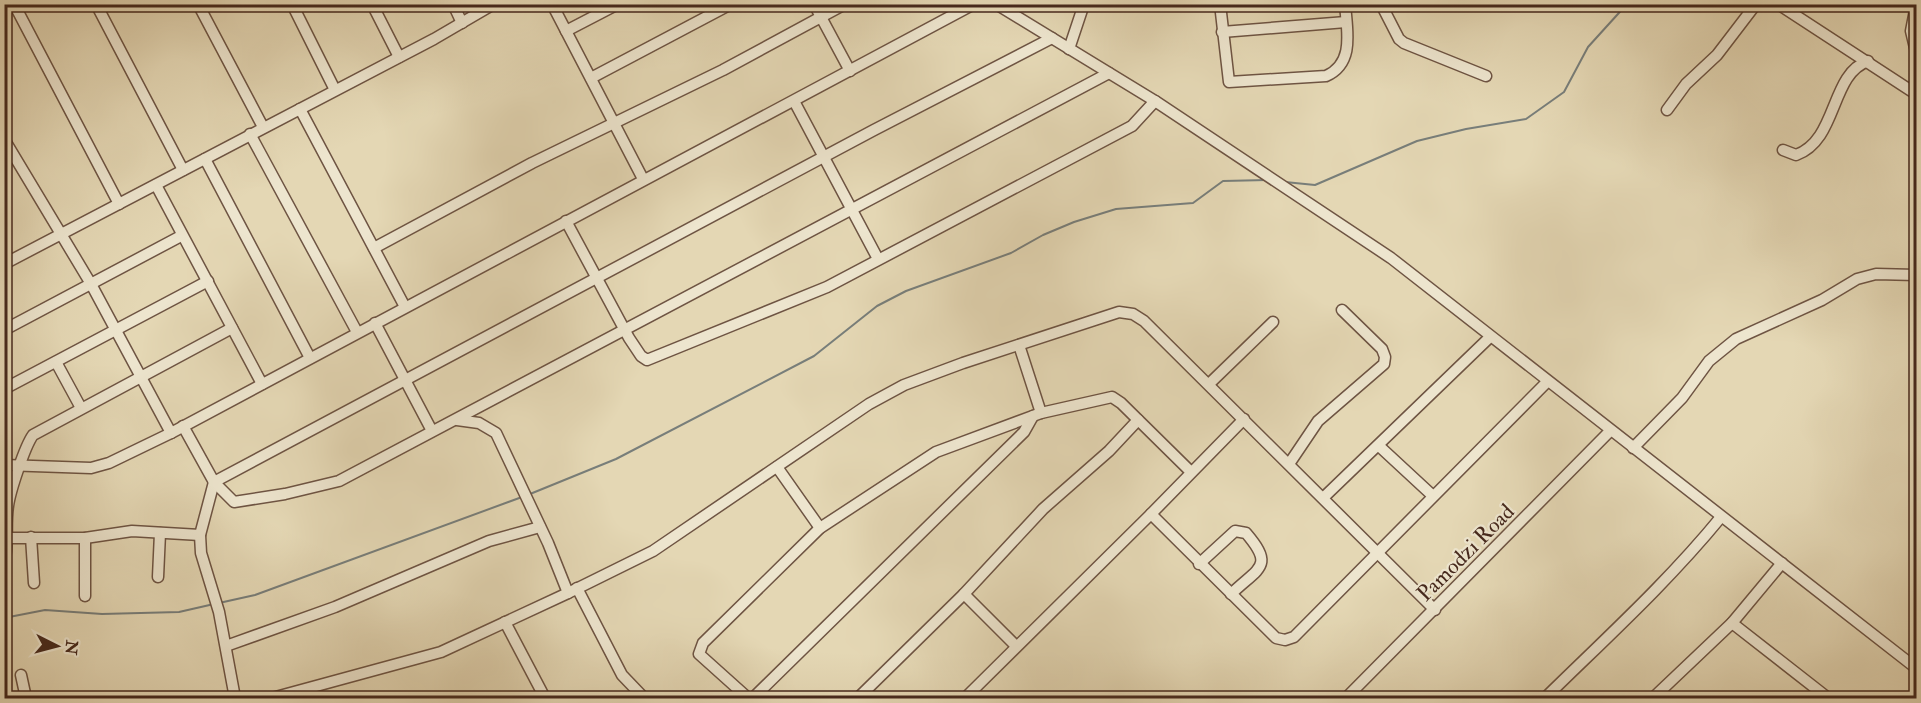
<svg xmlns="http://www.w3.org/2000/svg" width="1921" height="703" viewBox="0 0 1921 703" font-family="'IM FELL Double Pica',serif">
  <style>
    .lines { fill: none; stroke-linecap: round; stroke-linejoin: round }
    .stream { stroke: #787e7a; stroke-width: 2 }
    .minor-casing { stroke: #6e5443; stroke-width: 13 }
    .minor { stroke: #ede5ce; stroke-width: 10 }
    .labels { text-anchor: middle; stroke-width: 4.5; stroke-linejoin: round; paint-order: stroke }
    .street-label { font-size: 22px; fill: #46291d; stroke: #ede5ce }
  </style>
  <rect width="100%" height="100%" fill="#e4d7b4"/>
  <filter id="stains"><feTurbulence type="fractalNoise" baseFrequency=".00333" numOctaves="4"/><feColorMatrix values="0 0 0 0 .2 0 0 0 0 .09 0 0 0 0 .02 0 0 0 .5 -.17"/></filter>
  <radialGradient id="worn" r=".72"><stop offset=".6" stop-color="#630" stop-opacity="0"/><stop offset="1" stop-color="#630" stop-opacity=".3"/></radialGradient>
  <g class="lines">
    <g class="stream">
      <path d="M1285,182L1315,185L1417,141L1466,129L1526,119L1564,92L1588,47L1627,4"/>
      <path d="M530,494L616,459L814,356L877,306L906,291L1011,253L1043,235L1074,222L1116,209L1193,203L1223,181L1267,180"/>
      <path d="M219,603L255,595L522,497"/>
      <path d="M4,618L45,610L102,614L179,612L214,604"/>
    </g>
    <defs>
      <g id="minor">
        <path d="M14,4L119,204"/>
        <path d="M96,4L183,170"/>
        <path d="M198,4L263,127"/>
        <path d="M292,4L335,90"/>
        <path d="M372,4L399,57"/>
        <path d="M453,4L462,23"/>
        <path d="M552,4L643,179"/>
        <path d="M814,4L850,71"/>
        <path d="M996,4L1155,101L1391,258L1916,668"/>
        <path d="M1220,4L1229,82L1326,76C1355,63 1347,31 1345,4"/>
        <path d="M1381,4L1399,39L1404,43L1486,76"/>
        <path d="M1778,4L1916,94"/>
        <path d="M1916,5L1911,31L1916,52"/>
        <path d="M566,31L618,4"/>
        <path d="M1222,32L1346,22"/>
        <path d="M1069,49L1084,4"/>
        <path d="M591,78L731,4"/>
        <path d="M794,101L878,259"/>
        <path d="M300,109L405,307"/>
        <path d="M1667,110L1686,84L1717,55L1756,4"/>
        <path d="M250,134L357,332"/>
        <path d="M4,139L91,284L171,433"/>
        <path d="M1783,150L1796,155C1838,140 1830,74 1868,61"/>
        <path d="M205,159L310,358"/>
        <path d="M156,185L262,384"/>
        <path d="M566,221L629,338L641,356L647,360L827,287L1132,126L1155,101"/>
        <path d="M374,248L532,163L723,70L845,4"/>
        <path d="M4,264L434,39L494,4"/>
        <path d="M375,323L432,431"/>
        <path d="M4,330L181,236"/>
        <path d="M1019,345L1041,413"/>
        <path d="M56,362L81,408"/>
        <path d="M1209,384L1273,322"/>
        <path d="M4,389L208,281"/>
        <path d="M1244,419L1151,514L1276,638L1285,640L1294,637L1547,382"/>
        <path d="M457,420L479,423L496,433L548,543L568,593"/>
        <path d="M183,426L214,482L234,502L285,494L339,481L1109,73"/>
        <path d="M1379,446L1433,496"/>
        <path d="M1633,448L1682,398L1709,361L1736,339L1822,300L1857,279L1876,274L1916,275"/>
        <path d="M1289,464L1318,421L1384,364L1385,357L1382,349L1342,310"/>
        <path d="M4,465L91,468L109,463L171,433L974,4"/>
        <path d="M777,467L820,528"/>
        <path d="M1323,498L1490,337"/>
        <path d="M31,537L34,583"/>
        <path d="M8,538H85L132,531L200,535"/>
        <path d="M85,538V596"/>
        <path d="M4,564C9,544 5,525 8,506C10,491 25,446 33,435L232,328"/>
        <path d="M1199,564L1235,531L1246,533C1275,567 1259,567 1231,594"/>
        <path d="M158,577L160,533"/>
        <path d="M577,588L622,675L644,698"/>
        <path d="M964,594L1016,646"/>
        <path d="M505,622L545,698"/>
        <path d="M1732,623L1828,698"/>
        <path d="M226,646L335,607L489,541L540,527"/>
        <path d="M21,675L26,698"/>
        <path d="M235,698L219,612L201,553L200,535L214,482L874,130L1052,38"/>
        <path d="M272,698L441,652L568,593L653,551L869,404L904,385L963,363L1119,312L1133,314L1144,321L1435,610"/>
        <path d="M748,698L699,654L703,643L820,528L936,452L1041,413L1112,397L1121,403L1191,472"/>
        <path d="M753,698L1024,432L1033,416"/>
        <path d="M858,698L964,594L1043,509L1109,451L1138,420"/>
        <path d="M965,698L1151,514"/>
        <path d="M1346,698L1610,431"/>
        <path d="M1545,698C1605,639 1667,583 1721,517"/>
        <path d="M1653,698L1732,623L1782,563"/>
      </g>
    </defs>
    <use href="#minor" class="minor-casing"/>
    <use href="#minor" class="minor"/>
  </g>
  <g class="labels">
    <g class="street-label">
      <text transform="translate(1465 552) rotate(-45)" y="8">Pamodzi Road</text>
    </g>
  </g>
  <rect width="1921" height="703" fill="none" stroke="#e4d7b4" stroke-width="24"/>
  <rect x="6" y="6" width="1909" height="691" fill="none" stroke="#46291d" stroke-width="3"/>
  <rect x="12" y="12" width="1897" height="679" fill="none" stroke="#46291d" stroke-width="1.5"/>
  <g transform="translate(57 646) rotate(96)" stroke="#ede5ce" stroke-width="4.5" paint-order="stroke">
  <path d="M0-4.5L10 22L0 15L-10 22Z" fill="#46291d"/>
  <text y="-9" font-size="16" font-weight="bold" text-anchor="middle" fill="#46291d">N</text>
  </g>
  <rect width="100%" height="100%" filter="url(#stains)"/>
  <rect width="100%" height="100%" fill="url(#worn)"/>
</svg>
